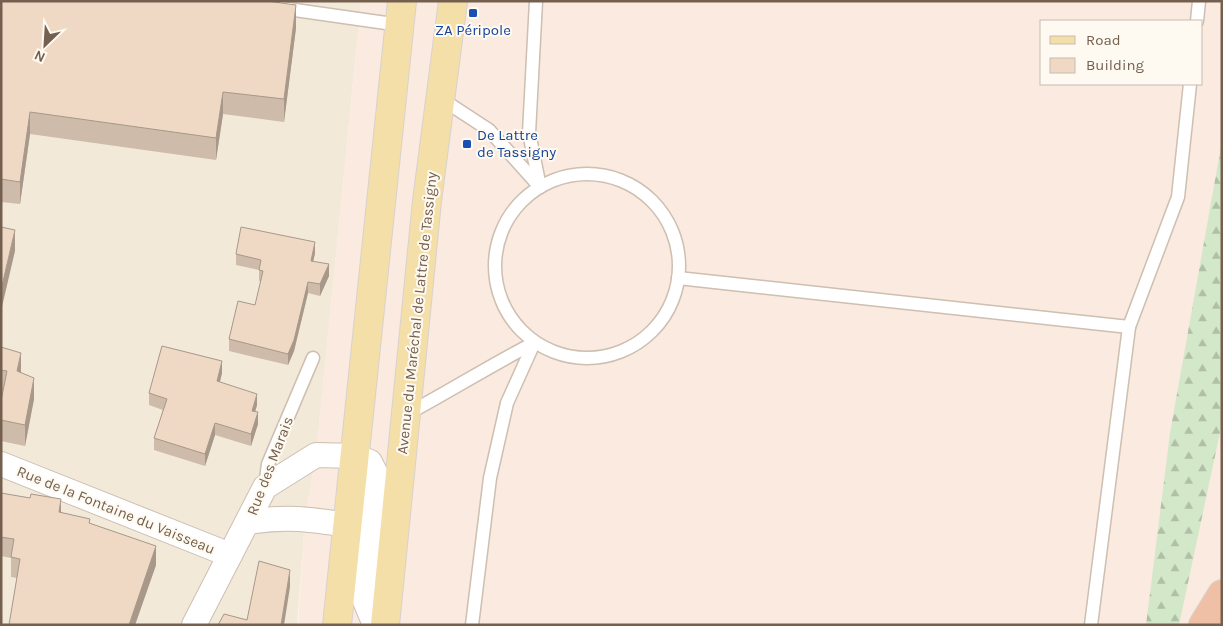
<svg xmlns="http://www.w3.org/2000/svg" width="1223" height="626" viewBox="0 0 1223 626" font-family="Karla,sans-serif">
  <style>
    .residential { fill: #f2e9d9 }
    .commercial { fill: #faeadf; fill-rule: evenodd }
    .forest { fill: url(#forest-firs) }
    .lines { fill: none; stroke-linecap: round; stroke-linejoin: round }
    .lane-casing { stroke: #cdbfb1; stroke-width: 15 }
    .street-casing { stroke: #cdbfb1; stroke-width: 26 }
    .primary-casing { stroke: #d8d2ce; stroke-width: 30 }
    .highway-casing { stroke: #d8d2ce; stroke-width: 30 }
    .lane { stroke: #fff; stroke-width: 12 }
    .street { stroke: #fff; stroke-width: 24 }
    .primary { stroke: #f4dfa8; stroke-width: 28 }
    .highway { stroke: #f0c0a6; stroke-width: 28 }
    .wall { fill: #cebba9 }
    .shaded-wall { fill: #a79889 }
    .building { fill: #efd9c4; stroke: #a79889 }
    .transit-dot { fill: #1a4fb4; stroke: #fefaf1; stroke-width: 2 }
    .labels { text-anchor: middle; stroke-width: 4; stroke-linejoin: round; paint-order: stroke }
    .transit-label { font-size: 15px; fill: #164399; stroke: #fefaf1 }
    .street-label { font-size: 15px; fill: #75604f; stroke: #fefaf1 }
  </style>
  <defs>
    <pattern id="forest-firs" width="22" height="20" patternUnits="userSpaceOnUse" patternTransform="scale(1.25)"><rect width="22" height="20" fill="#d3e8c9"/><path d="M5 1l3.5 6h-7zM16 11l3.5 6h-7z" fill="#b0bfa6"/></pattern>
  </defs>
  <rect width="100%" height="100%" fill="#fbf6ea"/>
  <path class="residential" d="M1,1H361L316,455L305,518L297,625H1Z"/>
  <path class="commercial" d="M361,1H1222V625H298L305,518L316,455ZM1042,21H1202V84H1042Z"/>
  <path class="forest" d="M1222,141V423L1179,625H1146L1170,433Z"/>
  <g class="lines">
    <defs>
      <g id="lane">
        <path d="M536,1L529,133L540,187"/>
        <path d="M281,8L400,25"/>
        <path d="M1197,21L1199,1"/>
        <path d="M440,98L489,130L540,187"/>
        <circle cx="587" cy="266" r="92"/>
        <path d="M678,278L1129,327L1178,197L1190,84"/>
        <path d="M407,414C450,391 491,365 534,343"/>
        <path d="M265,487L268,464L313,358"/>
        <path d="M472,625L490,478L507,403L534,343"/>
        <path d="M1091,625L1129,327"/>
      </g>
      <g id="street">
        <path d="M1,464L230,555"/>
        <path d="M248,522C287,516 309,519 347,525"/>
        <path d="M194,625L265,487L316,455L355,456L370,462L377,476L366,576L365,601L375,625"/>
      </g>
      <g id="primary">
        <path d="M337,625L402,1"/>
        <path d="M385,625L427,201L453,1"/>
      </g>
      <path id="highway" d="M1203,625L1222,594"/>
    </defs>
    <use href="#lane" class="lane-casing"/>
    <use href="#street" class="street-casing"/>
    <use href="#primary" class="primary-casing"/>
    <use href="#highway" class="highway-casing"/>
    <use href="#lane" class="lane"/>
    <use href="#street" class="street"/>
    <use href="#primary" class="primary"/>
    <use href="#highway" class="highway"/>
  </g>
  <g class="wall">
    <path d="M1,1L296,28L284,122L223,114L216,160L30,134L20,204L1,202Z"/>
    <path d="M315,253L313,261L329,276L320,296L308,293L294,351L288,365L229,351V339L255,305L261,281H259V270L236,265V254Z"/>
    <path d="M1,347L21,373L34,399L25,446L1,441V401L3,391H1Z"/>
    <path d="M222,373L220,382L257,405L255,412L258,424L251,446L215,435L205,466L154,450V438L163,410L149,405V393Z"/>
    <path d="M1,493L61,512L90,523L156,565L135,625H9L17,578L11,577V558L1,556Z"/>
  </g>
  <g class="shaded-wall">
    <path d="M296,5V28L284,122V99Z"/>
    <path d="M223,92V114L216,160V138Z"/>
    <path d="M30,112V134L20,204V182Z"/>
    <path d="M15,230V251L1,311V290Z"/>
    <path d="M315,242V253L311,272V261Z"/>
    <path d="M329,264V276L320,296V284Z"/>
    <path d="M308,282V293L294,351L288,365V354Z"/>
    <path d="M21,353V374L17,371Z"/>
    <path d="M222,361V373L217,393V381Z"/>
    <path d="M34,378V399L25,446V425Z"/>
    <path d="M257,394V405L252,422V411Z"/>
    <path d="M258,412V424L251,446V434Z"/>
    <path d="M215,423V435L205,466V454Z"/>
    <path d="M61,499V519L59,512Z"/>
    <path d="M156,546V565L135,625H129Z"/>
    <path d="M290,570V587L284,625H281Z"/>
  </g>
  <g class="building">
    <path d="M1,1H267L296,5L284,99L223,92L216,138L30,112L20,182L1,179Z"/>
    <path d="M1,227L15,230L1,290Z"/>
    <path d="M241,227L315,242L311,261L329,264L320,284L308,282L294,340L288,354L229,339L238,301L255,305L263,271L259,270L261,260L236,254Z"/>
    <path d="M162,346L222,361L217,381L257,394L252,411L258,412L251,434L215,423L205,454L154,438L167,399L149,393Z"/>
    <path d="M1,347L21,353L17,371L34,378L25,425L1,420V401L7,371L1,370Z"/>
    <path d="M1,493L30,498L31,494L61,499L59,512L90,519L89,523L156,546L129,625H9L20,559L11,557L14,539L1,537Z"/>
    <path d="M259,561L290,570L281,625H218L224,614L247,620Z"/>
  </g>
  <g class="transit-dot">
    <rect x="468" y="8" width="10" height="10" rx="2.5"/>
    <rect x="462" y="139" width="10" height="10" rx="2.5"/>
  </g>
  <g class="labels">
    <g class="transit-label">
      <text x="473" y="35">ZA Péripole</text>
      <text x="477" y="140" text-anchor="start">De Lattre<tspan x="477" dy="17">de Tassigny</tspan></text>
    </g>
    <g class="street-label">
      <text transform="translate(417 313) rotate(-84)" y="5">Avenue du Maréchal de Lattre de Tassigny</text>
      <text transform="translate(270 466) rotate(-69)" y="5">Rue des Marais</text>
      <text transform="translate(116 510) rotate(22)" y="5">Rue de la Fontaine du Vaisseau</text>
    </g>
  </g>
  <rect width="1223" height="626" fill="none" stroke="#75604f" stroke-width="5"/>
  <rect x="1040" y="20" width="162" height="65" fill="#fefaf1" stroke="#c7bcb0"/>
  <rect x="1050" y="36" width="25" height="8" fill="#f4dfa8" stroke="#c7bcb0"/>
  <text x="1086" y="45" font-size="15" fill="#75604f">Road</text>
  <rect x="1050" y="58" width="25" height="15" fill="#efd9c4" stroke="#c7bcb0"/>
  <text x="1086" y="70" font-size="15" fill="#75604f">Building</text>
  <g transform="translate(45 45) rotate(205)" stroke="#fefaf1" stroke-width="4" paint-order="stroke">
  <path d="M0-4L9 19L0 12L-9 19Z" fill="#75604f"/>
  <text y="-8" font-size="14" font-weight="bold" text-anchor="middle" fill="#75604f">N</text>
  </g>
</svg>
